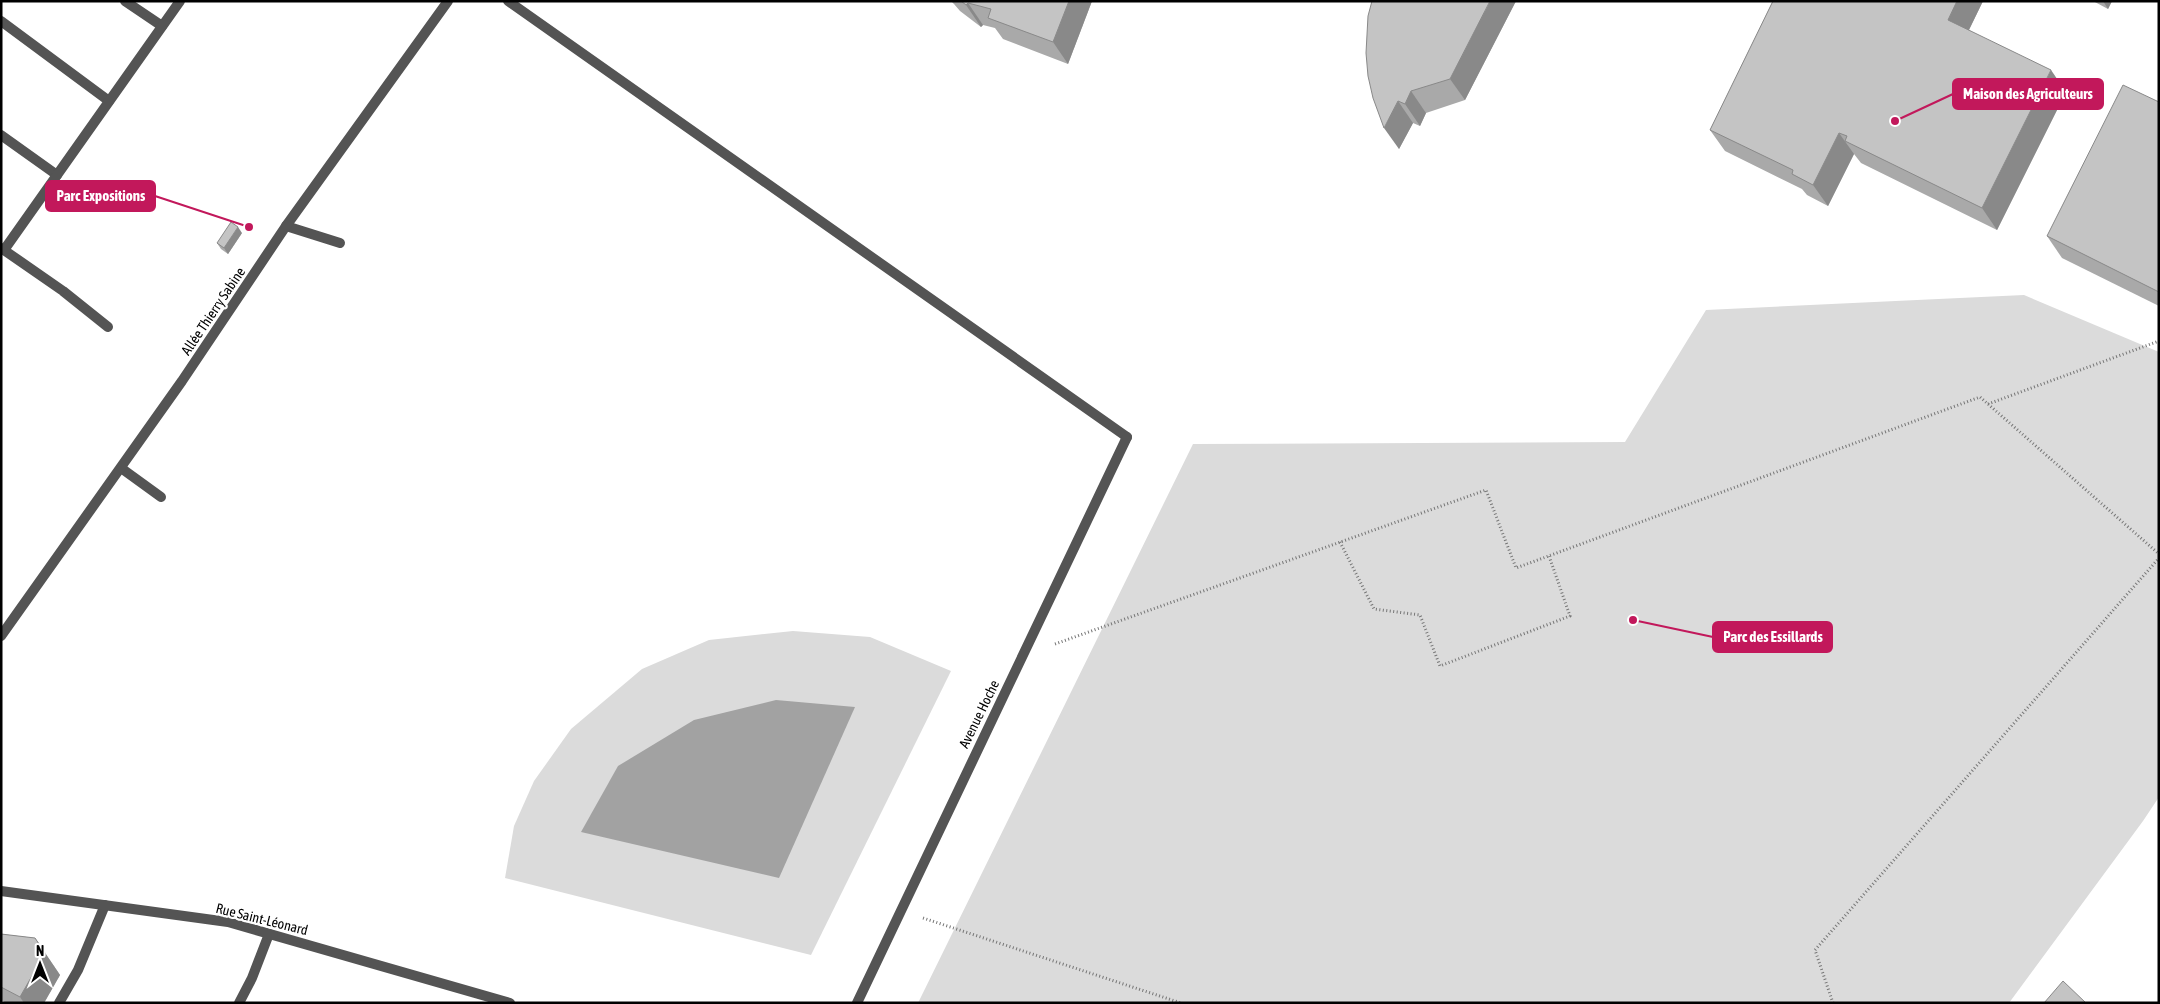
<svg xmlns="http://www.w3.org/2000/svg" width="2160" height="1004" viewBox="0 0 2160 1004" font-family="'Asap Condensed',sans-serif">
  <style>
    .green { fill: #dbdbdb }
    .water { fill: #a2a2a2 }
    .lines { fill: none; stroke-linecap: round; stroke-linejoin: round }
    .path { stroke: #767676; stroke-width: 3; stroke-dasharray: 1 2.5; stroke-linecap: butt }
    .lane { stroke: #545454; stroke-width: 10 }
    .street { stroke: #545454; stroke-width: 10 }
    .wall { fill: #a9a9a9 }
    .shaded-wall { fill: #898989 }
    .building { fill: #c4c4c4; stroke: #898989 }
    .labels { text-anchor: middle; stroke-width: 4.5; stroke-linejoin: round; paint-order: stroke }
    .street-label { font-size: 14px; fill: #000; stroke: #fff }
    .leader { fill: none; stroke: #c2185b; stroke-width: 2 }
    .callout-dot { fill: #c2185b; stroke: #fff; stroke-width: 2 }
    .callout { fill: #c2185b; stroke: #c2185b; stroke-width: 2 }
    .callout-label { font-size: 15px; text-anchor: middle; font-weight: bold; fill: #fff }
  </style>
  <rect width="100%" height="100%" fill="#fff"/>
  <g class="green">
    <path d="M2024,295L2159,352V797L2143,821L2009,1003H918L1193,444L1625,442L1706,310Z"/>
    <path d="M793,631L870,637L951,671L811,955L505,878L514,826L534,781L571,729L642,669L709,640Z"/>
  </g>
  <path class="water" d="M776,700L855,707L779,878L581,832L618,766L694,720Z"/>
  <g class="lines">
    <g class="path">
      <path d="M1988,404L2159,341"/>
      <path d="M1340,542L1374,609L1420,615L1440,666L1570,616L1549,556"/>
      <path d="M1055,644L1486,490L1516,568L1980,397L2159,554"/>
      <path d="M923,918L1181,1003"/>
      <path d="M1833,1003L1815,950L2159,558"/>
    </g>
    <g class="lane">
      <path d="M125,1L162,26"/>
      <path d="M508,1L1127,437"/>
      <path d="M1,21L109,101"/>
      <path d="M1,135L57,175"/>
      <path d="M286,226L340,243"/>
      <path d="M1,248L63,291L108,327"/>
      <path d="M4,250L180,1"/>
      <path d="M121,468L161,497"/>
      <path d="M59,1003L78,970L105,905"/>
      <path d="M239,1003L252,978L269,934"/>
    </g>
    <g class="street">
      <path d="M1,636L182,381L286,226L448,1"/>
      <path d="M1,891L228,922L510,1003"/>
      <path d="M857,1003L1127,437"/>
    </g>
  </g>
  <g class="wall">
    <path d="M951,1H1092L1068,64L1003,39L995,28L983,25L981,27L960,11L954,4Z"/>
    <path d="M1516,1L1465,100L1426,113L1420,126L1413,123L1399,149L1366,53Z"/>
    <path d="M1773,1H1983L1969,30L2066,92L1997,230L1861,163L1854,154L1828,206L1807,195L1802,189L1725,151L1710,130Z"/>
    <path d="M2093,1H2112L2108,9Z"/>
    <path d="M2159,102V306L2062,258L2047,236Z"/>
    <path d="M242,233L228,254L221,249L217,243Z"/>
    <path d="M1,934L35,938L60,975L44,1003H6L1,1000Z"/>
  </g>
  <g class="shaded-wall">
    <path d="M1069,1H1092L1068,64L1053,42Z"/>
    <path d="M1490,1H1516L1465,100L1450,79Z"/>
    <path d="M1957,1H1983L1963,42L1948,20Z"/>
    <path d="M2103,1H2112L2108,9Z"/>
    <path d="M968,3L983,25L981,27L966,5Z"/>
    <path d="M2051,70L2066,92L1997,230L1982,208Z"/>
    <path d="M1411,91L1426,113L1420,126L1405,104Z"/>
    <path d="M1398,101L1413,123L1399,149L1384,128Z"/>
    <path d="M1839,133L1854,154L1828,206L1813,185Z"/>
    <path d="M238,227L242,233L228,254L224,248Z"/>
    <path d="M35,938L60,975L44,1003H24L20,997Z"/>
  </g>
  <g class="building">
    <path d="M961,1H1069L1053,42L988,18L991,9L968,3L966,5Z"/>
    <path d="M1372,1H1490L1450,79L1411,91L1405,104L1398,101L1384,128L1373,98L1368,76L1366,53L1368,16Z"/>
    <path d="M1773,1H1957L1948,20L2051,70L1982,208L1845,141L1847,136L1839,133L1813,185L1792,174L1793,170L1710,130Z"/>
    <path d="M2123,85L2159,102V292L2047,236Z"/>
    <path d="M231,222L238,227L224,248L217,243Z"/>
    <path d="M1,934L35,938L45,953L20,997L1,987Z"/>
    <path d="M2063,981L2086,1003H2044Z"/>
  </g>
  <g class="labels">
    <g class="street-label">
      <text transform="translate(213 311) rotate(-56)" y="5">Allée Thierry Sabine</text>
      <text transform="translate(979 714) rotate(-64)" y="5">Avenue Hoche</text>
      <text transform="translate(262 919) rotate(14)" y="5">Rue Saint-Léonard</text>
    </g>
  </g>
  <path class="leader" d="M1895 121L1953 94M249 227L155 196M1633 620L1713 637"/>
  <g class="callout-dot">
    <circle cx="1895" cy="121" r="5"/>
    <circle cx="249" cy="227" r="5"/>
    <circle cx="1633" cy="620" r="5"/>
  </g>
  <g class="callout">
    <rect x="1953" y="79" width="150" height="30" rx="5"/>
    <rect x="46" y="181" width="109" height="30" rx="5"/>
    <rect x="1713" y="622" width="119" height="30" rx="5"/>
  </g>
  <g class="callout-label">
    <text x="2028" y="99">Maison des Agriculteurs</text>
    <text x="101" y="201">Parc Expositions</text>
    <text x="1773" y="642">Parc des Essillards</text>
  </g>
  <rect width="2160" height="1004" fill="none" stroke="#000000" stroke-width="5"/>
  <g transform="translate(40 964)" stroke="#ffffff" stroke-width="4" paint-order="stroke">
  <path d="M0-4L9 19L0 12L-9 19Z" fill="#000000"/>
  <text y="-8" font-size="14" font-weight="bold" text-anchor="middle" fill="#000000">N</text>
  </g>
</svg>
